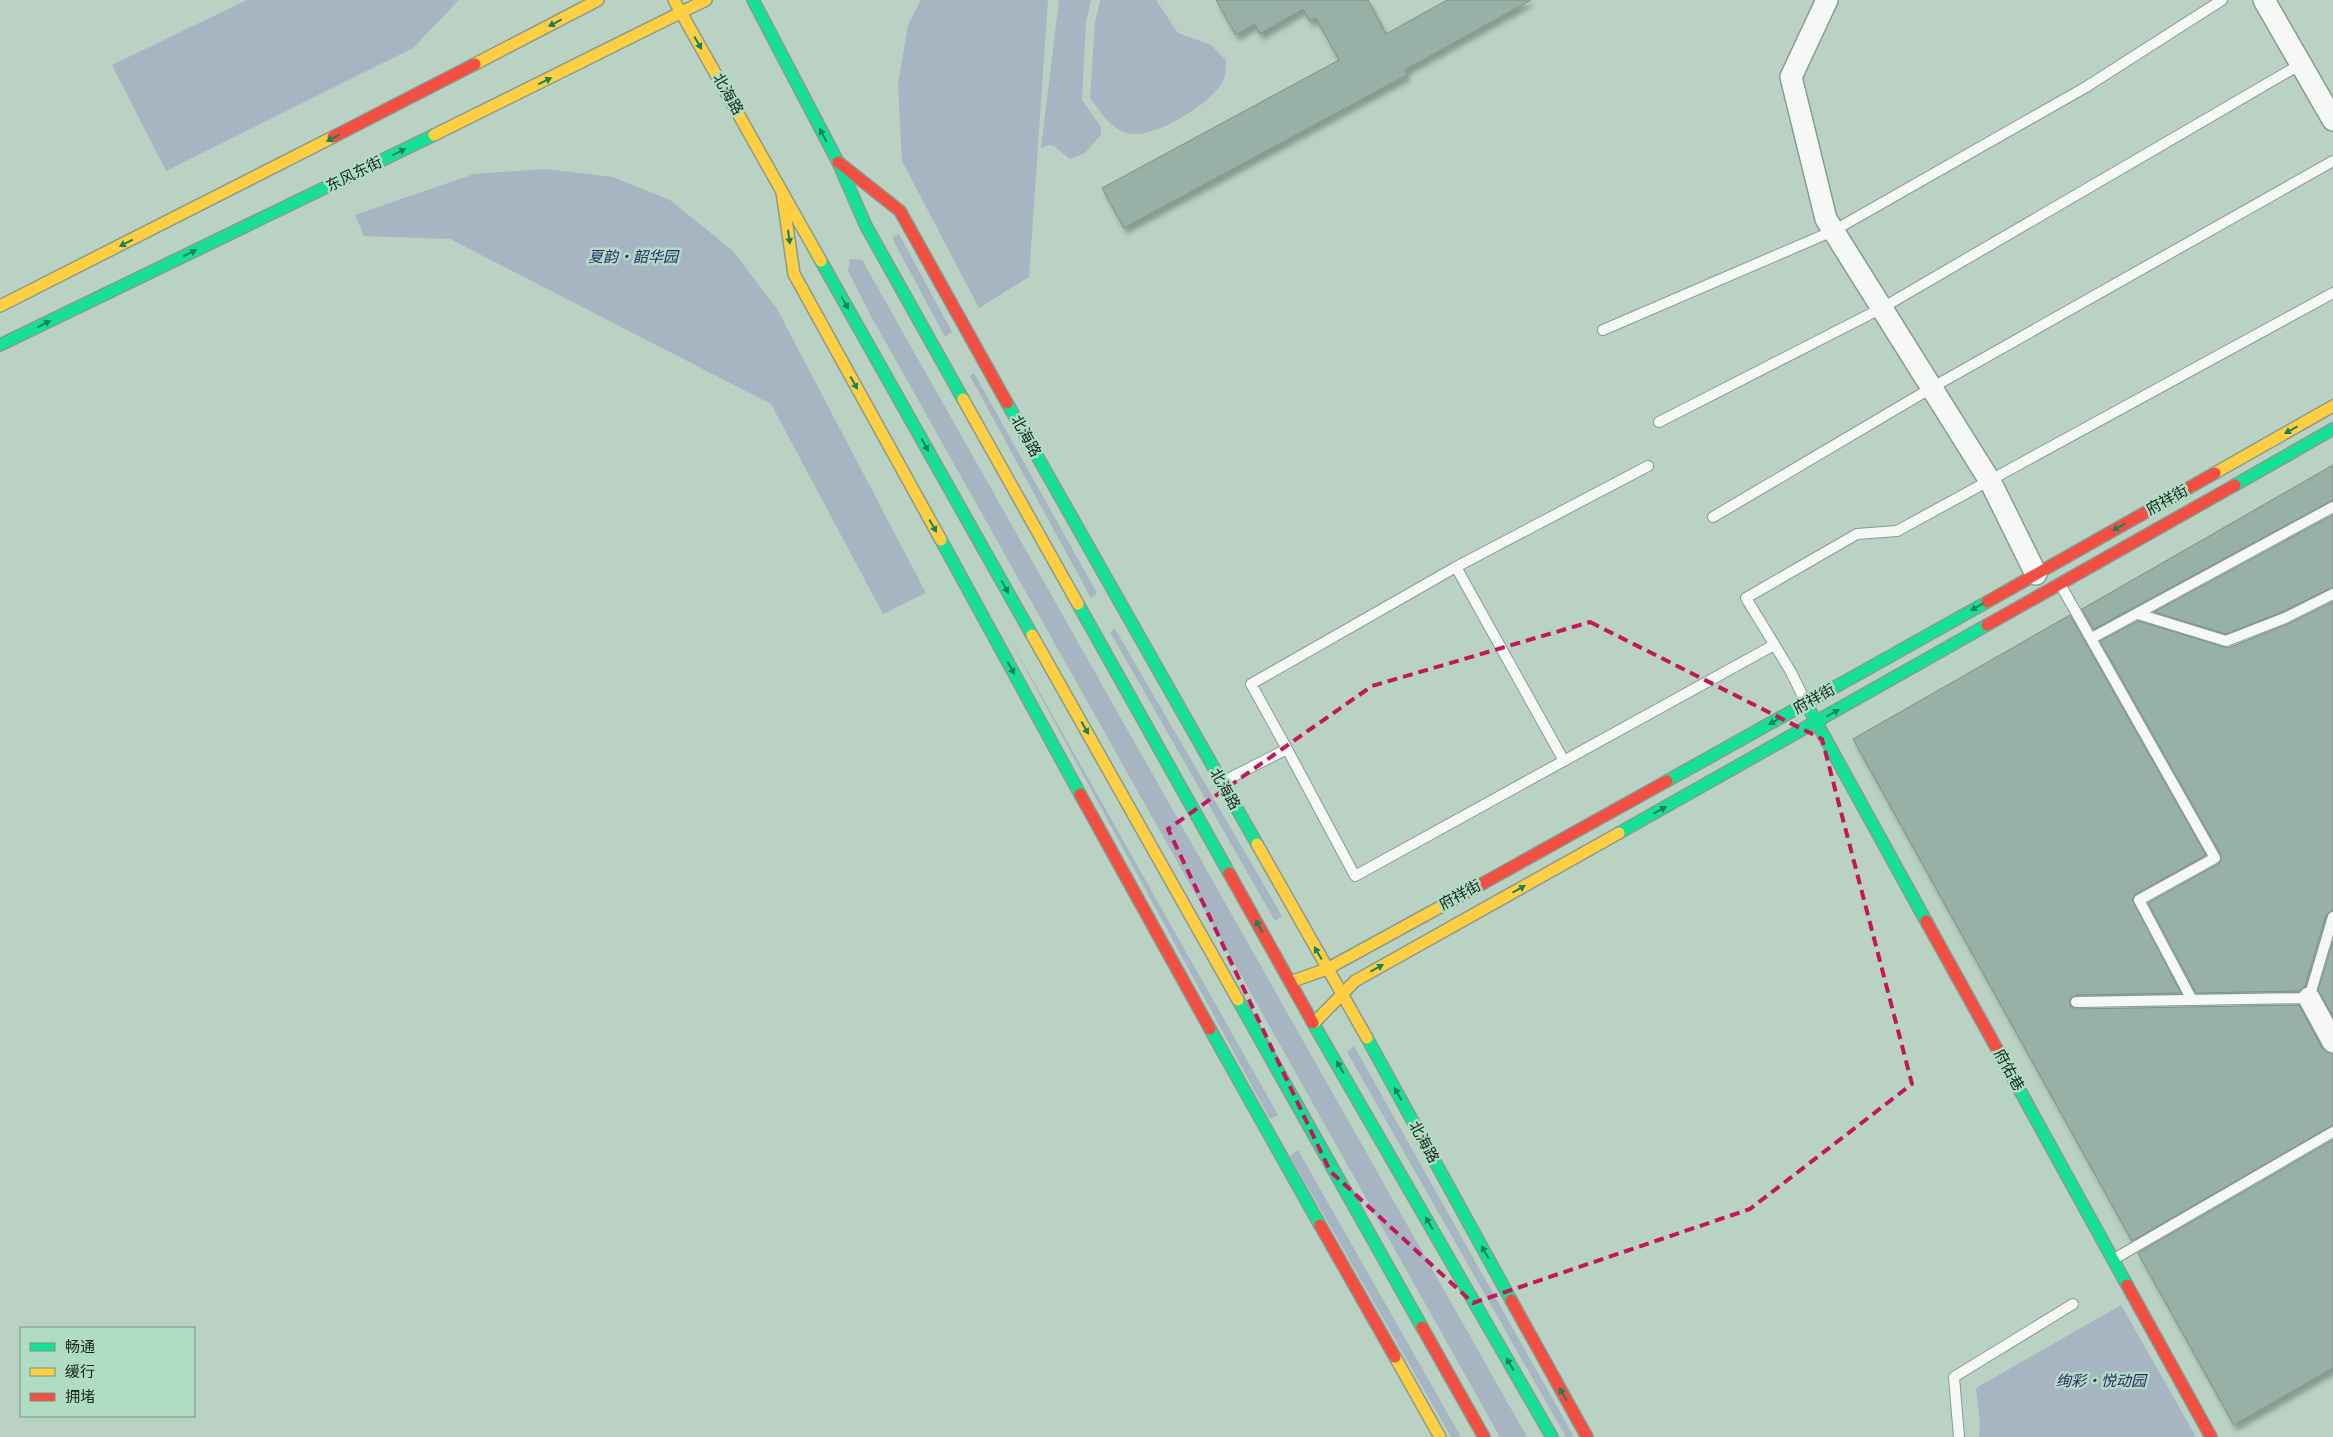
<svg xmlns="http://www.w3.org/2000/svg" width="2333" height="1437" viewBox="0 0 2333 1437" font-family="Georgia,'Noto Sans SC',serif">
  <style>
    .green { fill: #a7b4c1 }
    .building { fill: #97b1a7; stroke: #7c9088; filter: url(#shadow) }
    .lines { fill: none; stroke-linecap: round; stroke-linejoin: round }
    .lane-casing { stroke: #889b90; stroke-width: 12 }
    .street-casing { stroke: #889b90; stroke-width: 24 }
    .fast-casing { stroke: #889b90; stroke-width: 14 }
    .slow-casing { stroke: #889b90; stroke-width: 14 }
    .jam-casing { stroke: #889b90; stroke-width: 14 }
    .path { stroke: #c3cac7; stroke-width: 3; stroke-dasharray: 4 2.5; stroke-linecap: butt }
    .lane { stroke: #f5f8f6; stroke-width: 10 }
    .street { stroke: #f5f8f6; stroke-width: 21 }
    .fast { stroke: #16e098; stroke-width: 11 }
    .slow { stroke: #ffcf43; stroke-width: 11 }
    .jam { stroke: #f24e42; stroke-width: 11 }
    .oneway { fill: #16835a }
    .marked { fill: none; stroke: #c2185b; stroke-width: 4; stroke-dasharray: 10 6; stroke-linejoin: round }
    .labels { text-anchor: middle; stroke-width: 5; stroke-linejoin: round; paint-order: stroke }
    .street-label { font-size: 15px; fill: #15261d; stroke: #b0dcc3 }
    .park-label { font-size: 15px; font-style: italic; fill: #2a286b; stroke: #b0dcc3 }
  </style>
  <defs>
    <filter id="shadow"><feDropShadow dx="3" dy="5.5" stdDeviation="2.5" flood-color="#0004"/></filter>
  </defs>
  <rect width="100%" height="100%" fill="#bad2c4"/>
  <g class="green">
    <path d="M247,0H459L413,48L166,171L112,65Z"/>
    <path d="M921,0H1048L1029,277L979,308L902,161L898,84L908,25Z"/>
    <path d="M1059,0H1091L1086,22L1082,100L1101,127V135L1085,153L1070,159L1054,146L1049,145L1041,148Z"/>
    <path d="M1100,0H1156L1178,33L1211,45L1226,60C1226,70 1226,78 1220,86C1208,105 1156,136 1134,134C1112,132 1102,114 1090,98L1095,22Z"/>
    <path d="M545,169L613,177L670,200L733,251L777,309L926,593L883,614L771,404L450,239L364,236L355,215L474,174Z"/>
    <path d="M899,234L952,332L945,337L892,238Z"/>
    <path d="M850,259L862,260L1527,1437H1500L871,316L848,271Z"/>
    <path d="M974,373L1097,593L1091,598L970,376Z"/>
    <path d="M1115,629L1282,916L1275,921L1110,632Z"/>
    <path d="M1005,631L1278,1115L1270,1119Z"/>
    <path d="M1354,1046L1574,1437H1566L1347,1052Z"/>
    <path d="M1298,1150L1461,1437H1451L1290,1156Z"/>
    <path d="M2121,1305L2196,1437H1979L1980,1423L1976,1388Z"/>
  </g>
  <g class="building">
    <path d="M1216,0H1368L1386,34L1447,0H1531L1405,70L1407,75L1124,228L1102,188L1339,60L1316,18L1310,21L1303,9L1260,34L1255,24L1236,35Z"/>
    <path d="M2333,465V500L2094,629L2082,609Z"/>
    <path d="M2333,515V587L2282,612L2226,634L2154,612Z"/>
    <path d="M2333,602V910L2326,915L2305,986L2299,991L2196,993L2148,903L2218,864L2221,861V855L2100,641L2138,621L2228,648L2288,624Z"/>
    <path d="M2070,615L2206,855L2136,894L2132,899L2181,993L2076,995L2070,999V1006L2076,1009L2299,1005L2322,1048L2333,1054V1125L2132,1241L1853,739Z"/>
    <path d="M2333,941V1016L2318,990Z"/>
    <path d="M2333,1140V1368L2234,1425L2138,1253Z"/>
  </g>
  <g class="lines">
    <defs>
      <g id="lane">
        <path d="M1603,330L1833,231L2086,87L2222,0"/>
        <path d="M1659,422L1882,308L2301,64"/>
        <path d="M1713,517L1933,387L2333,161"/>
        <path d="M1456,567L1648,466"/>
        <path d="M2060,584L2215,858L2139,900L2192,1000"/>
        <path d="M2138,614L2226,641L2285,618L2333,594"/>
        <path d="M2092,638L2333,507"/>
        <path d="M1806,703L1791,672L1746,598L1857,534L1897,531L2333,293"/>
        <path d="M1287,749L1251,684L1456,567L1564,761"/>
        <path d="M1222,782L1287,749L1355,876L1774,645"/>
        <path d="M2076,1002L2309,998L2333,917"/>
        <path d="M2114,1259L2333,1132"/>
        <path d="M1959,1437L1954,1377L2073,1304"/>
      </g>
      <g id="street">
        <path d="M1827,0L1791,77L1826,219L1990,481L2036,574"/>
        <path d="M2264,0L2333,120"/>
        <path d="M2309,998L2333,1042"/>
      </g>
      <g id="fast">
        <path d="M753,0L838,162L866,226L963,399"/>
        <path d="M821,261L1032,635"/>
        <path d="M0,345L434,135"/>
        <path d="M1007,403L1257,844"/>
        <path d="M2235,485L2333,429"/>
        <path d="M941,540L1080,794"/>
        <path d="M1078,604L1229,873"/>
        <path d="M1808,707L1926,921"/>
        <path d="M1667,781L1987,602"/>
        <path d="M1619,833L1987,625"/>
        <path d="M1238,1000L1422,1327"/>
        <path d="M1313,1023L1552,1437"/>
        <path d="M1210,1029L1320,1225"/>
        <path d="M1367,1038L1511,1300"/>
        <path d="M2007,1067L2127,1285"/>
      </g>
      <g id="slow">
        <path d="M674,0L821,261"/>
        <path d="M475,64L598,0"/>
        <path d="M434,135L706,0"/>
        <path d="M782,192L794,274L941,540"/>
        <path d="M0,306L333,137"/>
        <path d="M963,399L1078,604"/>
        <path d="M2215,473L2333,406"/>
        <path d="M1032,635L1238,1000"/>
        <path d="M1257,844L1367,1038"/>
        <path d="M1290,982L1327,969L1462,895"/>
        <path d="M1314,1023L1355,981L1619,833"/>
        <path d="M1395,1357L1440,1437"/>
      </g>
      <g id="jam">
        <path d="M333,137L475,64"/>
        <path d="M838,162L900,211L1007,403"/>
        <path d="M1987,602L2215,473"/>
        <path d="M1987,625L2235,485"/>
        <path d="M1080,794L1210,1029"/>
        <path d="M1229,873L1313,1023"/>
        <path d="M1462,895L1667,781"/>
        <path d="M1926,921L2007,1067"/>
        <path d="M1320,1225L1395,1357"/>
        <path d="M2127,1285L2211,1437"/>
        <path d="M1511,1300L1587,1437"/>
        <path d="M1422,1327L1484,1437"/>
      </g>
    </defs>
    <use href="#lane" class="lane-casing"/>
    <use href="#street" class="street-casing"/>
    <use href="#fast" class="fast-casing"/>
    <use href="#slow" class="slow-casing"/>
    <use href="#jam" class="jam-casing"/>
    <g class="path">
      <path d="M1096,0L1090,24L1085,97L1110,132L1137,137L1159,132L1195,115L1227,87L1233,63L1248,53L1268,44L1317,45L1326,54"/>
      <path d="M1159,0L1174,25L1212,40L1233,63"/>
      <path d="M1051,150L1066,162C1087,158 1096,148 1110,132"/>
    </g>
    <use href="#lane" class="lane"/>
    <use href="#street" class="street"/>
    <use href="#fast" class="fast"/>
    <use href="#slow" class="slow"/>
    <use href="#jam" class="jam"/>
  </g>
  <defs><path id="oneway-solid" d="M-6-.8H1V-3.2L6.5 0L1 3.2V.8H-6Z" transform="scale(1.25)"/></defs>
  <g class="oneway">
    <use href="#oneway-solid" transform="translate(555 23) rotate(152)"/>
    <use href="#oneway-solid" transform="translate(698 43) rotate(60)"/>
    <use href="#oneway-solid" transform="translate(545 81) rotate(-26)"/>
    <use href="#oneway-solid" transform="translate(823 135) rotate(-118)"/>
    <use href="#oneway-solid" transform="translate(333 138) rotate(153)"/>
    <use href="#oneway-solid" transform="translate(399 152) rotate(-26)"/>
    <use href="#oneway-solid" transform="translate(789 237) rotate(82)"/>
    <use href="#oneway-solid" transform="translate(126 243) rotate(153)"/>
    <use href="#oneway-solid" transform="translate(190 253) rotate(-26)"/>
    <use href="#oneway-solid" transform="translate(845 303) rotate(60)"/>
    <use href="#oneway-solid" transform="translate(44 324) rotate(-27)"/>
    <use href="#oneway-solid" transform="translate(854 383) rotate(61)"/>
    <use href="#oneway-solid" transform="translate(2291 430) rotate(151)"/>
    <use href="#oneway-solid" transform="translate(925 445) rotate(61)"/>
    <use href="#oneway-solid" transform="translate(933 526) rotate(61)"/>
    <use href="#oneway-solid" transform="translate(2119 527) rotate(151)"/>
    <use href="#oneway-solid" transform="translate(1005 587) rotate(61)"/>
    <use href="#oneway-solid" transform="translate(1977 607) rotate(150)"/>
    <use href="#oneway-solid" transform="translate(1011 668) rotate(61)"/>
    <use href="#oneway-solid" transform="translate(1833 713) rotate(-30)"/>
    <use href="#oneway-solid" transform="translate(1775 721) rotate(151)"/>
    <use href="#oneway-solid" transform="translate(1085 728) rotate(61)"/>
    <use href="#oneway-solid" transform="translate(1660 810) rotate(-29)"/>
    <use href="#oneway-solid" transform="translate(1519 889) rotate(-29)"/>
    <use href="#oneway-solid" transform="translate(1259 926) rotate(-119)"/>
    <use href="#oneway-solid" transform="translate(1318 953) rotate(-120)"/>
    <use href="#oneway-solid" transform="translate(1377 968) rotate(-29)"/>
    <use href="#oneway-solid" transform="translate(1340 1067) rotate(-120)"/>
    <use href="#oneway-solid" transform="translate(1398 1094) rotate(-119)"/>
    <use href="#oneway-solid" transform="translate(1429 1223) rotate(-120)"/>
    <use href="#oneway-solid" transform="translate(1485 1252) rotate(-119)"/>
    <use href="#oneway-solid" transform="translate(1510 1364) rotate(-120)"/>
    <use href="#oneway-solid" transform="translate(1563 1394) rotate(-119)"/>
  </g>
  <path class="marked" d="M1590,622L1822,739L1912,1084L1750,1209L1473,1303L1330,1171L1168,829L1372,686Z"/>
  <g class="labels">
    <g class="street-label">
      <text transform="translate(728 94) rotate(60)" y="5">北海路</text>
      <text transform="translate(354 174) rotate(-26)" y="5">东风东街</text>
      <text transform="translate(1026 436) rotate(61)" y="5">北海路</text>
      <text transform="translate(2167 500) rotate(-29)" y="5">府祥街</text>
      <text transform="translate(1814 699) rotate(-29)" y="5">府祥街</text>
      <text transform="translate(1225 789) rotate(60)" y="5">北海路</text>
      <text transform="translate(1460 895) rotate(-29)" y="5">府祥街</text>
      <text transform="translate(2009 1070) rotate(61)" y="5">府佑巷</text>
      <text transform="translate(1424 1142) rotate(61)" y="5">北海路</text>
    </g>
    <g class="park-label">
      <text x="633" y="262">夏韵·韶华园</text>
      <text x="2101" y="1386">绚彩·悦动园</text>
    </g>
  </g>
  <rect x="20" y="1327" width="175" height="90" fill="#b0dcc3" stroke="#729381"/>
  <rect x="30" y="1343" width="25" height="8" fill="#16e098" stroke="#729381"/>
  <text x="65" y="1352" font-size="15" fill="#15261d">畅通</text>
  <rect x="30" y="1368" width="25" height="8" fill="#ffcf43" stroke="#729381"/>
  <text x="65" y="1377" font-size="15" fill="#15261d">缓行</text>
  <rect x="30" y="1393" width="25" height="8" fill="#f24e42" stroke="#729381"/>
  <text x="65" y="1402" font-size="15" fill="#15261d">拥堵</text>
</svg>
